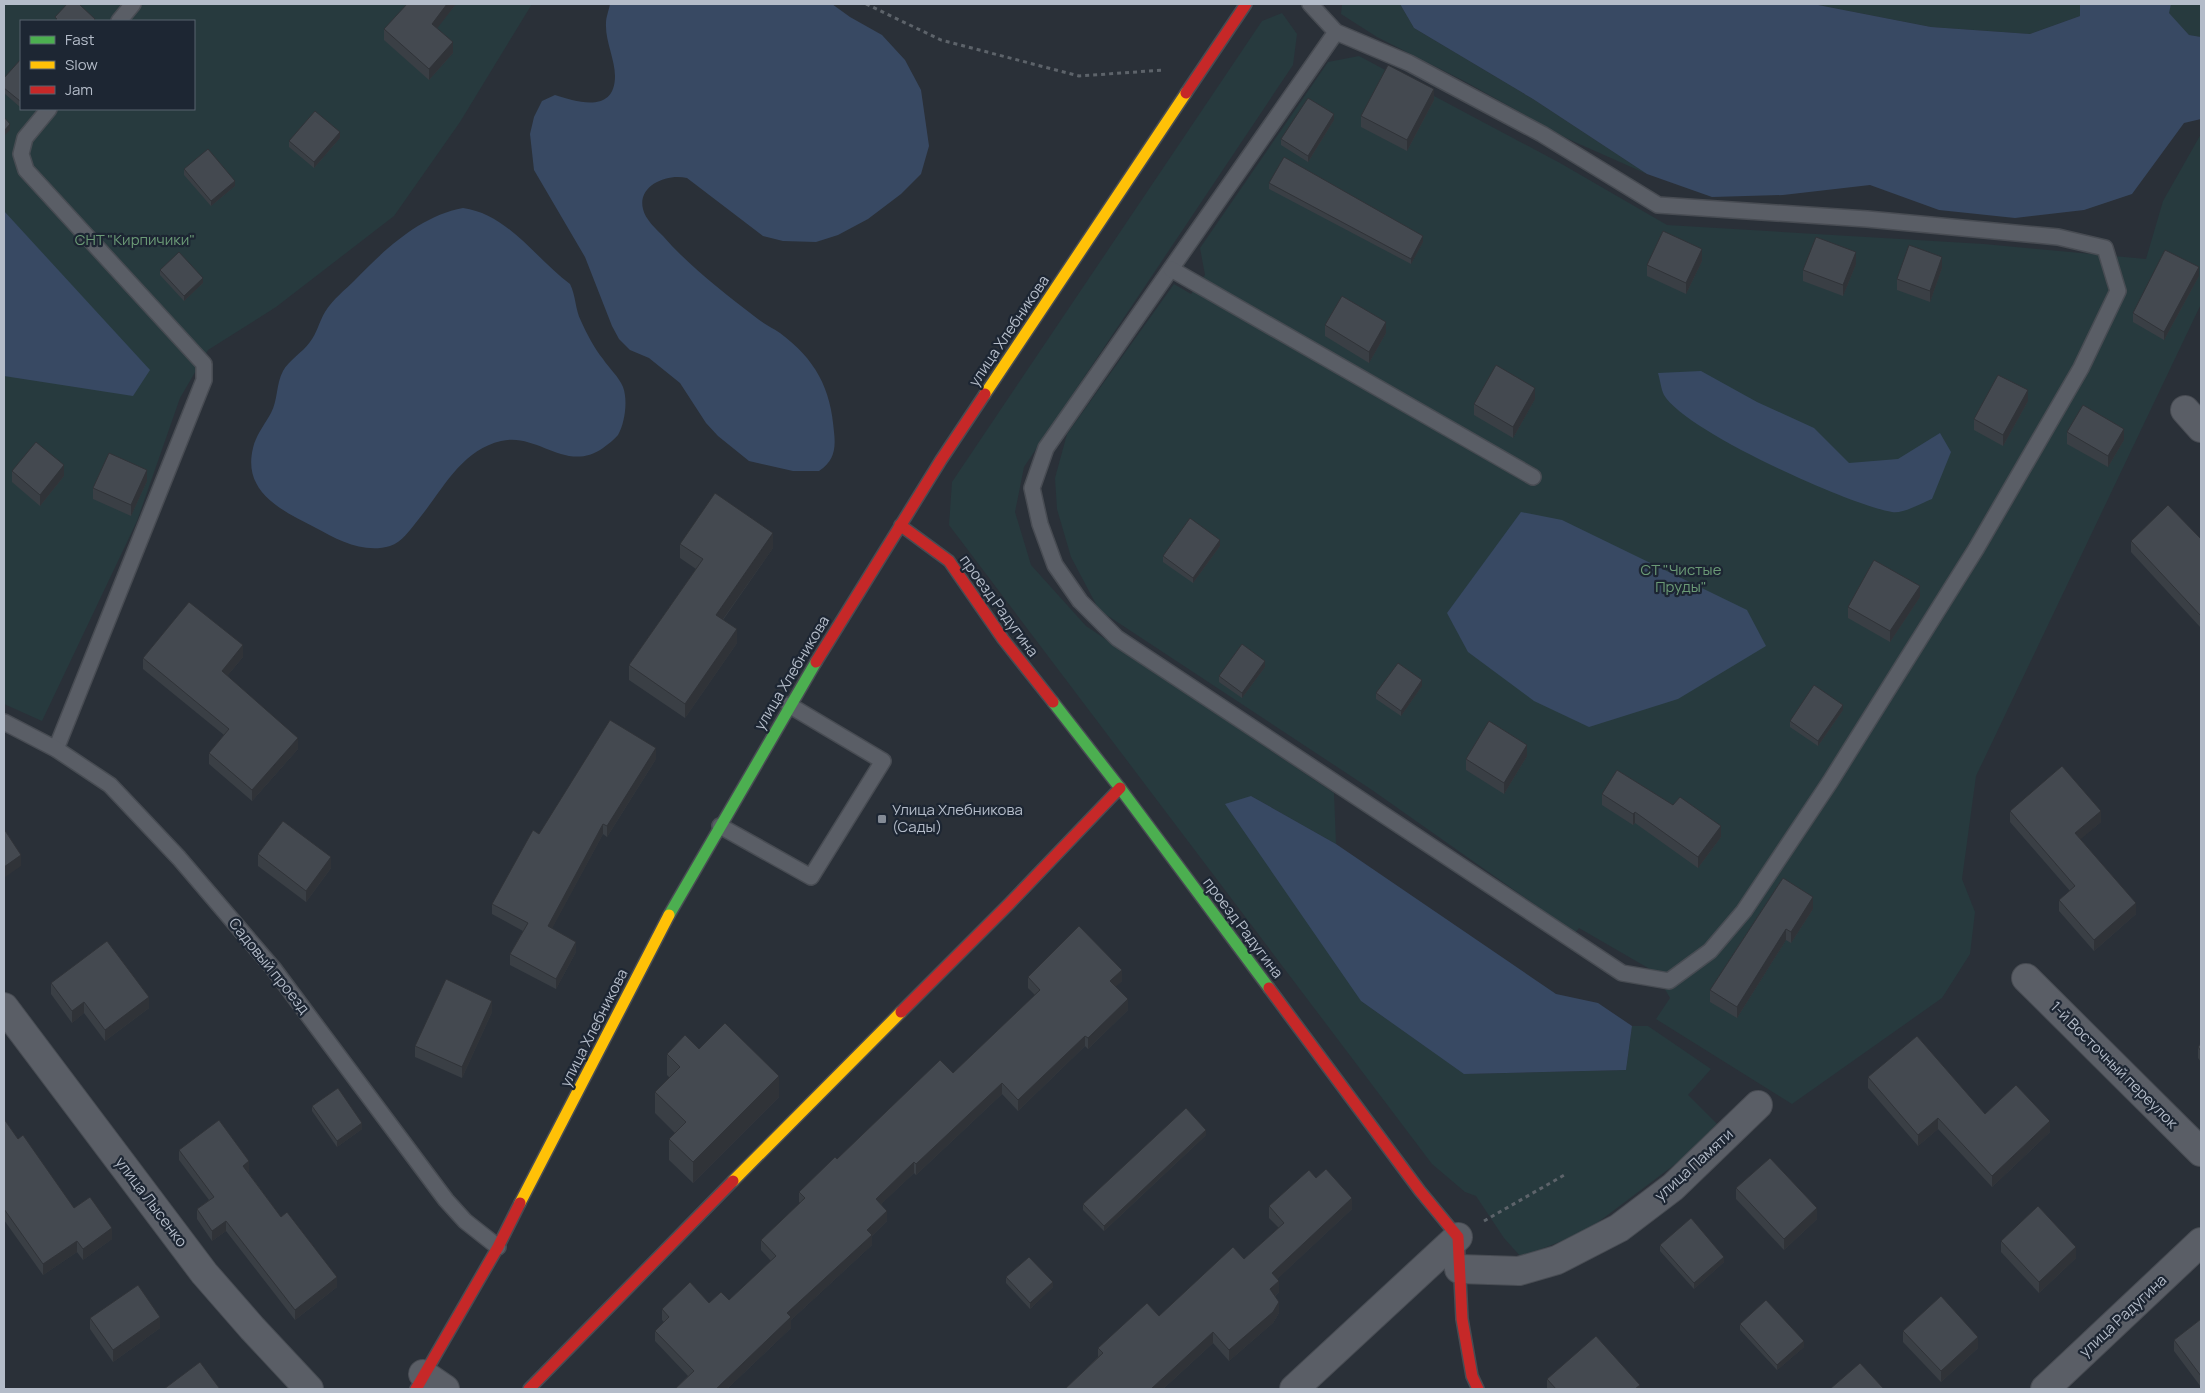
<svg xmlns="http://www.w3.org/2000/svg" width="2205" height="1393" viewBox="0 0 2205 1393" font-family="Manrope,sans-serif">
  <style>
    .green { fill: #273a3e; fill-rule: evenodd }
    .water { fill: #384963 }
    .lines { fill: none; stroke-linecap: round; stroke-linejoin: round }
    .lane-casing { stroke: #484c53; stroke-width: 18 }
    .street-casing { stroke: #484c53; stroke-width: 30 }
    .fast-casing { stroke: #484c53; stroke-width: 14 }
    .slow-casing { stroke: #484c53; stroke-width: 14 }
    .jam-casing { stroke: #484c53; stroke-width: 14 }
    .path { stroke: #5d636a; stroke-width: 3; stroke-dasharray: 4 4; stroke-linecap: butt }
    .lane { stroke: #5a5e66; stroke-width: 15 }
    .street { stroke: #5a5e66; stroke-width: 28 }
    .fast { stroke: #4caf50; stroke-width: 11 }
    .slow { stroke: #ffc107; stroke-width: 11 }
    .jam { stroke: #c62828; stroke-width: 11 }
    .wall { fill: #3a3f45 }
    .shaded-wall { fill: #303338 }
    .building { fill: #444950; stroke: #303338 }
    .poi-dot { fill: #848b96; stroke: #1d2633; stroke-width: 2 }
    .labels { text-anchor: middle; stroke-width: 4.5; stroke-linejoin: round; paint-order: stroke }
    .park-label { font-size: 15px; fill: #6b9a76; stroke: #1d2633 }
    .street-label { font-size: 15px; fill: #b4bcc9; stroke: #1d2633 }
    .poi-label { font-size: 15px; fill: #b4bcc9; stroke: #1d2633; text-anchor: start }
  </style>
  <rect width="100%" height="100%" fill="#2a3038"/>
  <g class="green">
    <path d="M4,4H532L460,122L394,216L276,307L208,350L180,398L137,521L42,721L4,704ZM21,21H194V109H21Z"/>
    <path d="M1342,4H1400L1414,28L1533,99L1647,174L1568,139L1464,81L1377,37L1341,14Z"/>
    <path d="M1813,4H2080V16L2030,34L1931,27Z"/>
    <path d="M2171,4H2201V37L2189,35L2168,13Z"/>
    <path d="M1282,13L1297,34L1293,65L1024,467L1015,512L1031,565L1086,626L1334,793L1336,844L1251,796L1361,1001L1465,1074L1626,1070L1632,1026H1648L1711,1069L1688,1095L1722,1129L1585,1232L1521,1257L1504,1238L1476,1196L1465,1192L1432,1164L949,525L952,482L1262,21Z"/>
    <path d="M1359,56L1560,163L1667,225L1984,244L2146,259L2163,201L2201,134V304L1976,776L1962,879L1975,912L1970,954L1942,998L1792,1104L1656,1019L1670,998L1655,972L1579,928L1575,933L1372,790L1099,610L1071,557L1057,509L1055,478L1067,434L1174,284L1191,294L1205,275L1200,248L1328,62Z"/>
  </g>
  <g class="water">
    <path d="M610,4H832L850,17L882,35L905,60L921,90L929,146L921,174L901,194L868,219L838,235L816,242L783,241L763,236L687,178C668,173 637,185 643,209C645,219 656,229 663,236C689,266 723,292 754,316C762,323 771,327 780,333C815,359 831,388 834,432C836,449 834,461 819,471H793L749,461L718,436L706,423L680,383L649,358L630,350L619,339L612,326L585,257L534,170L530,134L534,117L542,101L555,95C577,102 615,114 615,76C615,59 605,41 606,23C606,17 609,10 610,4Z"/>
    <path d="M1400,4H1813L1931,27L2030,34L2080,16V4H2171L2169,13L2189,35L2201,37V119L2184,123L2132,194L2084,210L2015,218L1939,210L1870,185L1783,195L1712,197L1647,174L1533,99L1414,28Z"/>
    <path d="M463,208C508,214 536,259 570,284C576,296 575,309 581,321C587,334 594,348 603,359C609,368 619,377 623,387C628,400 625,423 618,435C614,440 608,444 603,448C566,474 538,432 501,441C461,450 442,491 418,520C410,530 402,542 390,546C364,554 338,540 316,528C283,511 242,493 253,448C256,435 265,424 271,413C278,400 276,384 283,371C289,360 302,353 310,342C317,333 319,322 325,312C333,299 345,290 355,280C385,249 420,216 463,208Z"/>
    <path d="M4,211L150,370L133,396L4,376Z"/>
    <path d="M1701,371L1757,402L1814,428L1849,463L1898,459L1940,433L1951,452L1932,499C1922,503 1903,514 1892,512C1849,505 1685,431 1664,395C1661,389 1660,379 1658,373Z"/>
    <path d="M1521,512L1562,520L1747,610L1766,646L1678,699L1589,727L1534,701L1468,652L1447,613Z"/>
    <path d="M1251,796L1336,844L1556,994L1598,1003L1632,1026L1626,1070L1464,1074L1361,1001L1225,804Z"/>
  </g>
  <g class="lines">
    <defs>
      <g id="lane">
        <path d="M1310,4L1336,32L1409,63L1542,134L1658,205L1867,219L2058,237L2105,248L2118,291L2081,368L1976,549L1830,782L1744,911L1710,951L1669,981L1622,973L1117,638L1080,601L1055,565L1040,524L1032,488L1046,448L1336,32"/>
        <path d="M119,21L133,4"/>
        <path d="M49,109L25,138L21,154L26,170L204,364V380L56,749"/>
        <path d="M1171,269L1533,477"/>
        <path d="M4,722L56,749L110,785L179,858L273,968L446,1200L465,1221L498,1247"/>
        <path d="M720,826L811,877L883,761L789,705"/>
      </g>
      <g id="street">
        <path d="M2185,410L2201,428"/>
        <path d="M2026,978L2201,1152"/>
        <path d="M4,1007L204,1273L252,1328L309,1389"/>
        <path d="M1459,1269L1519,1271L1557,1260L1619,1228L1673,1187L1758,1105"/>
        <path d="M423,1374L445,1389"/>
        <path d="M1294,1389L1458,1237"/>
        <path d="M2045,1389L2201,1242"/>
      </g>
      <g id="fast">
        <path d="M1053,702L1120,788L1269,988"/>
        <path d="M669,915L816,662"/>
      </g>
      <g id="slow">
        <path d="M985,394L1186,93"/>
        <path d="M733,1181L901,1012"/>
        <path d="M520,1203L669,915"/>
      </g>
      <g id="jam">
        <path d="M1186,93L1246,4"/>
        <path d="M900,525L949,561L1003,639L1053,702"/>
        <path d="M816,662L941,460L985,394"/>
        <path d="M1269,988L1420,1191L1458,1237L1462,1319L1472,1376L1478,1389"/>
        <path d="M901,1012L1009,904L1120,788"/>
        <path d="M416,1389L498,1247L520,1203"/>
        <path d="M529,1389L733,1181"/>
      </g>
    </defs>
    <use href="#lane" class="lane-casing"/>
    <use href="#street" class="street-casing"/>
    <use href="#fast" class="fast-casing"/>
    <use href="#slow" class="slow-casing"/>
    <use href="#jam" class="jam-casing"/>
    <g class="path">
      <path d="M866,4L941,40L1079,76L1164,70"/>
      <path d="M1484,1221L1566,1174"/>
    </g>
    <use href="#lane" class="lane"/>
    <use href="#street" class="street"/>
    <use href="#fast" class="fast"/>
    <use href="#slow" class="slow"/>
    <use href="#jam" class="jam"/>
  </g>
  <g class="wall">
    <path d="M456,4L437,28L453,53L429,80L384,40V29Z"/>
    <path d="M21,59V106L20,107L4,93V78Z"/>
    <path d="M1434,100L1407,151L1361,127V116Z"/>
    <path d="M1334,120L1308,162L1281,145V139Z"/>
    <path d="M340,138L314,168L289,147V141Z"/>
    <path d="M184,169L235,186L211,206L184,175Z"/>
    <path d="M1269,183L1423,242L1411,264L1269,189Z"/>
    <path d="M1702,261L1686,294L1647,276V265Z"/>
    <path d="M1856,264L1843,296L1803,281V270Z"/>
    <path d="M1942,268L1930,302L1897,290V279Z"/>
    <path d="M160,270L203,283L184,301L160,275Z"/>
    <path d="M2199,276L2164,340L2133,322V313Z"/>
    <path d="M1325,325L1386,333L1369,363L1325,336Z"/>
    <path d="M1535,399L1513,438L1474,415V404Z"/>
    <path d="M2028,401L2003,446L1974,430V419Z"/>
    <path d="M2067,432L2124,440L2108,467L2067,444Z"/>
    <path d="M12,471L64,476L40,506L12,482Z"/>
    <path d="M147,481L131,516L93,499V488Z"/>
    <path d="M2201,539V628L2131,552V541Z"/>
    <path d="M680,544L773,548L723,620L737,643L685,718L629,680V665L696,569L680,558Z"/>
    <path d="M1220,546L1193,583L1163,562V556Z"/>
    <path d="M1920,597L1890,642L1848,618V607Z"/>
    <path d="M243,657L227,676L298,749L252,801L209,764V753L224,735L143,669V658Z"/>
    <path d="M1265,667L1242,698L1219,682V676Z"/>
    <path d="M1422,686L1401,716L1376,699V693Z"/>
    <path d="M1843,710L1818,746L1790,727V721Z"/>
    <path d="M1527,756L1504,794L1466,770V759Z"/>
    <path d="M656,759L607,837L603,834L552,928L576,952L556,989L510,965V954L523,931L492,914V904L539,834Z"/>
    <path d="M1602,794L1673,805L1721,837L1698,868L1635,823L1633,825L1602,805Z"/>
    <path d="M2010,811L2101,822L2080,839L2136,914L2094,951L2059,911V900L2070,891L2010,822Z"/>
    <path d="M258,854L331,868L306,902L258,866Z"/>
    <path d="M1783,878L1813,909L1791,943L1786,940L1737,1018L1710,1002V990Z"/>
    <path d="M1028,977L1122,981L1115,987L1128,1010L1088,1049L1085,1046L1018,1111L1002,1094L916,1175L914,1173L881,1204L887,1221L872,1236V1245L791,1320V1328L727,1389H675L688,1376L655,1341V1331L664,1322L662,1320V1309L729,1300L771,1261L761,1250V1240L800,1203L799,1202V1192L953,1073L1035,995L1028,988Z"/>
    <path d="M51,983L149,1008L105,1041L84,1013L72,1023L51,994Z"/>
    <path d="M492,1012L462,1078L415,1057V1046Z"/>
    <path d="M2201,1043V1062L2198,1058V1047Z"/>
    <path d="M699,1049L779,1097L693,1183L669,1160V1139L675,1133L655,1113V1092L670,1078L667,1075V1054Z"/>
    <path d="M1868,1077L1985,1114L2050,1132L1992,1187L1938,1129L1918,1146L1868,1088Z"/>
    <path d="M312,1106L362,1129L337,1147L312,1111Z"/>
    <path d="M4,1119L18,1139L74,1208L112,1239L83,1260L77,1252L43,1275L4,1220Z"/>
    <path d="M1206,1135L1104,1231L1083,1210V1204Z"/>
    <path d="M179,1150L249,1171L248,1172L281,1217L337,1287L295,1320L226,1231L212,1241L197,1219V1209L209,1200L179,1160Z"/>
    <path d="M1316,1178L1352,1209L1277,1279L1279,1292L1275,1296L1279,1313L1273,1323L1229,1361L1213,1343L1163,1389H1065L1098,1357V1348L1159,1316L1244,1259L1279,1228L1269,1218V1206Z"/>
    <path d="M1736,1188L1817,1219L1784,1250L1736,1199Z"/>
    <path d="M2001,1241L2076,1258L2039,1293L2001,1252Z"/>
    <path d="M1660,1245L1724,1262L1694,1289L1660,1251Z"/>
    <path d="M1006,1277L1053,1287L1030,1309L1006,1283Z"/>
    <path d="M90,1318L160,1328L113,1362L90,1329Z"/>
    <path d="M2201,1319V1387L2174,1351V1340Z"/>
    <path d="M1740,1324L1804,1347L1777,1370L1740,1330Z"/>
    <path d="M1903,1331L1978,1348L1941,1382L1903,1342Z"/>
    <path d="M1547,1379L1640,1389H1547Z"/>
  </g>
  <g class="shaded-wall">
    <path d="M447,4H456L432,35V24Z"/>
    <path d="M453,42V53L429,80V69Z"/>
    <path d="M1434,89V100L1407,151V140Z"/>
    <path d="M1334,114V120L1308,162V156Z"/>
    <path d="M10,124V130L4,136V131Z"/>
    <path d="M340,132V138L314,168V162Z"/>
    <path d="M235,181V186L211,206V201Z"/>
    <path d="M1423,236V242L1411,264V259Z"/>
    <path d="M1702,249V261L1686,294V283Z"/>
    <path d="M1856,252V264L1843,296V285Z"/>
    <path d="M1942,257V268L1930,302V291Z"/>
    <path d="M2199,267V276L2164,340V332Z"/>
    <path d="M203,278V283L184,301V296Z"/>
    <path d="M1386,322V333L1369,363V352Z"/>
    <path d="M1535,388V399L1513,438V427Z"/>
    <path d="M2028,390V401L2003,446V435Z"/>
    <path d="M2124,429V440L2108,467V456Z"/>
    <path d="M64,465V476L40,506V495Z"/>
    <path d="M147,470V481L131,516V505Z"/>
    <path d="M773,533V548L716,629V615Z"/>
    <path d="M1220,540V546L1193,583V578Z"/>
    <path d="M1920,586V597L1890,642V631Z"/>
    <path d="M737,629V643L685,718V704Z"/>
    <path d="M243,645V657L222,682V671Z"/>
    <path d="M1265,661V667L1242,698V693Z"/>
    <path d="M1422,680V686L1401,716V711Z"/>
    <path d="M1843,705V710L1818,746V741Z"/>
    <path d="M298,738V749L252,801V790Z"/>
    <path d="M1527,745V756L1504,794V783Z"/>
    <path d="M656,748V759L607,837V826Z"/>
    <path d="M2101,811V822L2075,844V833Z"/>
    <path d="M1635,812V823L1633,825V814Z"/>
    <path d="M603,824V834L548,936V926Z"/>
    <path d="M1721,826V837L1698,868V857Z"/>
    <path d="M21,855V866L4,878V867Z"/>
    <path d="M331,857V868L306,902V891Z"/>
    <path d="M1813,897V909L1791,943V932Z"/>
    <path d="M2136,903V914L2094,951V940Z"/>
    <path d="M1786,929V940L1737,1018V1007Z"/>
    <path d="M576,942V952L556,989V979Z"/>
    <path d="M1122,970V981L1110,992V981Z"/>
    <path d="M149,997V1008L105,1041V1030Z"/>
    <path d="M1128,999V1010L1088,1049V1038Z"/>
    <path d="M492,1001V1012L462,1078V1067Z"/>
    <path d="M84,1002V1013L72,1023V1011Z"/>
    <path d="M1085,1036V1046L1018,1111V1100Z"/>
    <path d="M779,1076V1097L693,1183V1162Z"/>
    <path d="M1002,1083V1094L916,1175V1164Z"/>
    <path d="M1938,1118V1129L1918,1146V1135Z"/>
    <path d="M2050,1121V1132L1992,1187V1176Z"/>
    <path d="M362,1123V1129L337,1147V1141Z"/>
    <path d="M1206,1130V1135L1104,1231V1226Z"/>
    <path d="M249,1161V1171L243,1176V1166Z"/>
    <path d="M914,1162V1173L876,1209V1199Z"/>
    <path d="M1352,1198V1209L1272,1284V1273Z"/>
    <path d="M1817,1208V1219L1784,1250V1239Z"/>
    <path d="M887,1211V1221L872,1236V1245L791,1320V1328L727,1389H716L787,1313L867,1230Z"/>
    <path d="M226,1221V1231L212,1241V1231Z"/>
    <path d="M112,1228V1239L83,1260V1249Z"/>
    <path d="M77,1241V1252L43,1275V1264Z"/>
    <path d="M2076,1247V1258L2039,1293V1282Z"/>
    <path d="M1724,1257V1262L1694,1289V1283Z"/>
    <path d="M337,1277V1287L295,1320V1310Z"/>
    <path d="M1279,1281V1292L1270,1300V1289Z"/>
    <path d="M1053,1282V1287L1030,1309V1303Z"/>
    <path d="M1279,1302V1313L1273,1323L1229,1361V1350Z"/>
    <path d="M160,1317V1328L113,1362V1350Z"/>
    <path d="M1213,1332V1343L1163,1389H1151Z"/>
    <path d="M1978,1337V1348L1941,1382V1371Z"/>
    <path d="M1804,1341V1347L1777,1370V1365Z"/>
    <path d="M1640,1385V1389H1635Z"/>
  </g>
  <g class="building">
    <path d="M67,4H79L95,19L93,21H55L57,19L55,17Z"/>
    <path d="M407,4H447L432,24L453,42L429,69L384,29Z"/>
    <path d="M21,59V100L20,101L4,88V78Z"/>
    <path d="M1388,65L1434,89L1407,140L1361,116Z"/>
    <path d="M1308,98L1334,114L1308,156L1281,139Z"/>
    <path d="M315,111L340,132L314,162L289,141Z"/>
    <path d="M4,117L10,124L4,131Z"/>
    <path d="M208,149L235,181L211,201L184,169Z"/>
    <path d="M1284,157L1423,236L1411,259L1269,183Z"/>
    <path d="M1663,231L1702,249L1686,283L1647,265Z"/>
    <path d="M1816,237L1856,252L1843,285L1803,270Z"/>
    <path d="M1909,245L1942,257L1930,291L1897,279Z"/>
    <path d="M2165,250L2199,267L2164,332L2133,313Z"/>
    <path d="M179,252L203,278L184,296L160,270Z"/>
    <path d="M1342,296L1386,322L1369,352L1325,325Z"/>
    <path d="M1496,365L1535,388L1513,427L1474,404Z"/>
    <path d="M1998,375L2028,390L2003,435L1974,419Z"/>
    <path d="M2083,405L2124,429L2108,456L2067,432Z"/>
    <path d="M36,442L64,465L40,495L12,471Z"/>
    <path d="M109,453L147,470L131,505L93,488Z"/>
    <path d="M715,493L773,533L716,615L737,629L685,704L629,665L703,559L680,544Z"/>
    <path d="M2168,505L2201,539V616L2131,541Z"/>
    <path d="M1190,518L1220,540L1193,578L1163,556Z"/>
    <path d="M1874,560L1920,586L1890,631L1848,607Z"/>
    <path d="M189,602L243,645L222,671L298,738L252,790L209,753L229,729L143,658Z"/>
    <path d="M1242,644L1265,661L1242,693L1219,676Z"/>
    <path d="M1398,663L1422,680L1401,711L1376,693Z"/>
    <path d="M1814,685L1843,705L1818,741L1790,721Z"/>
    <path d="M610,720L656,748L607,826L603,824L548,926L576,942L556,979L510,954L528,923L492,904L533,830L539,834Z"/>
    <path d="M1489,721L1527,745L1504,783L1466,759Z"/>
    <path d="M2062,766L2101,811L2075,833L2136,903L2094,940L2059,900L2075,886L2010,811Z"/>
    <path d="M1617,770L1673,805L1680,797L1721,826L1698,857L1635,812L1633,814L1602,794Z"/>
    <path d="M283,821L331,857L306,891L258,854Z"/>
    <path d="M4,829L21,855L4,867Z"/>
    <path d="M1783,878L1813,897L1791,932L1786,929L1737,1007L1710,990Z"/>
    <path d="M1079,926L1122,970L1110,981L1128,999L1088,1038L1085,1036L1018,1100L1002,1083L916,1164L914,1162L876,1199L887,1211L867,1230L872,1235L787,1313L791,1317L716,1389H675L694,1371L655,1331L669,1317L662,1309L690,1282L709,1303L721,1292L729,1300L776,1256L761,1240L805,1198L799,1192L835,1157L837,1159L940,1060L953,1073L1040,990L1028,977Z"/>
    <path d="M107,941L149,997L105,1030L84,1002L72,1011L51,983Z"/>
    <path d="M446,979L492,1001L462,1067L415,1046Z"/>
    <path d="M725,1023L779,1076L693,1162L669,1139L686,1122L655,1092L680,1067L667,1054L685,1035L699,1049Z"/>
    <path d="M1917,1036L1985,1114L2016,1085L2050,1121L1992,1176L1938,1118L1918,1135L1868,1077Z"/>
    <path d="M2201,1043V1051L2198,1047Z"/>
    <path d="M338,1088L362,1123L337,1141L312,1106Z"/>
    <path d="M1186,1108L1206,1130L1104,1226L1083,1204Z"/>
    <path d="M4,1119L18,1139L23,1135L74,1208L90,1197L112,1228L83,1249L77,1241L43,1264L4,1209Z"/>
    <path d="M219,1120L249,1161L243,1166L281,1217L287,1212L337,1277L295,1310L226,1221L212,1231L197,1209L214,1197L179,1150Z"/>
    <path d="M1770,1158L1817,1208L1784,1239L1736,1188Z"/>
    <path d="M1326,1169L1352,1198L1272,1273L1279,1281L1270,1289L1279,1302L1273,1312L1229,1350L1213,1332L1151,1389H1065L1103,1353L1098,1348L1147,1303L1159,1316L1233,1247L1244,1259L1284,1223L1269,1206L1309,1170L1316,1178Z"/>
    <path d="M2038,1206L2076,1247L2039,1282L2001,1241Z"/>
    <path d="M1691,1218L1724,1257L1694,1283L1660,1245Z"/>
    <path d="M1029,1257L1053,1282L1030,1303L1006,1277Z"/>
    <path d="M138,1285L160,1317L113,1350L90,1318Z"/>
    <path d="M1941,1296L1978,1337L1941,1371L1903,1331Z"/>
    <path d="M1766,1300L1804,1341L1777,1365L1740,1324Z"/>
    <path d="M2201,1319V1376L2174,1340Z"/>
    <path d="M1596,1336L1640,1385L1635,1389H1556L1547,1379Z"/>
    <path d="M200,1362L220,1389H164Z"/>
    <path d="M1860,1363L1884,1389H1830Z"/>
  </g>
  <rect class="poi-dot" x="877" y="814" width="10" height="10" rx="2.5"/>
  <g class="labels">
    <g class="park-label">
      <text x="135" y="245">СНТ "Кирпичики"</text>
      <text x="1681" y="575">СТ "Чистые<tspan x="1681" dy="17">Пруды"</tspan></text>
    </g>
    <g class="street-label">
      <text transform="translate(1009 331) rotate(-56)" y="5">улица Хлебникова</text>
      <text transform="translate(999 606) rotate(54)" y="5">проезд Радугина</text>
      <text transform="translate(792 673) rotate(-59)" y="5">улица Хлебникова</text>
      <text transform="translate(1243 928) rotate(53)" y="5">проезд Радугина</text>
      <text transform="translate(269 966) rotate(51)" y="5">Садовый проезд</text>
      <text transform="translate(594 1028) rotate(-63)" y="5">улица Хлебникова</text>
      <text transform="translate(2114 1065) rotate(45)" y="5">1-й Восточный переулок</text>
      <text transform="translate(1694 1165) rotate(-42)" y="5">улица Памяти</text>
      <text transform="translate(151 1202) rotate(53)" y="5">улица Лысенко</text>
      <text transform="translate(2123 1316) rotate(-43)" y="5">улица Радугина</text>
    </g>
    <g class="poi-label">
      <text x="892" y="815">Улица Хлебникова<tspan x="892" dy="17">(Сады)</tspan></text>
    </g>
  </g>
  <rect width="2205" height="1393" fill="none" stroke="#b4bcc9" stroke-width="10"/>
  <rect x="20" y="20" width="175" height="90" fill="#1d2633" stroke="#59626f"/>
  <rect x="30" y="36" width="25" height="8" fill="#4caf50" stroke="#59626f"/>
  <text x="65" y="45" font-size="15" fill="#b4bcc9">Fast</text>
  <rect x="30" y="61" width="25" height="8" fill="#ffc107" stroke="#59626f"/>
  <text x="65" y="70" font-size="15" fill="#b4bcc9">Slow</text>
  <rect x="30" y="86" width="25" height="8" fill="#c62828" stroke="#59626f"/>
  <text x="65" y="95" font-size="15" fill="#b4bcc9">Jam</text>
</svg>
